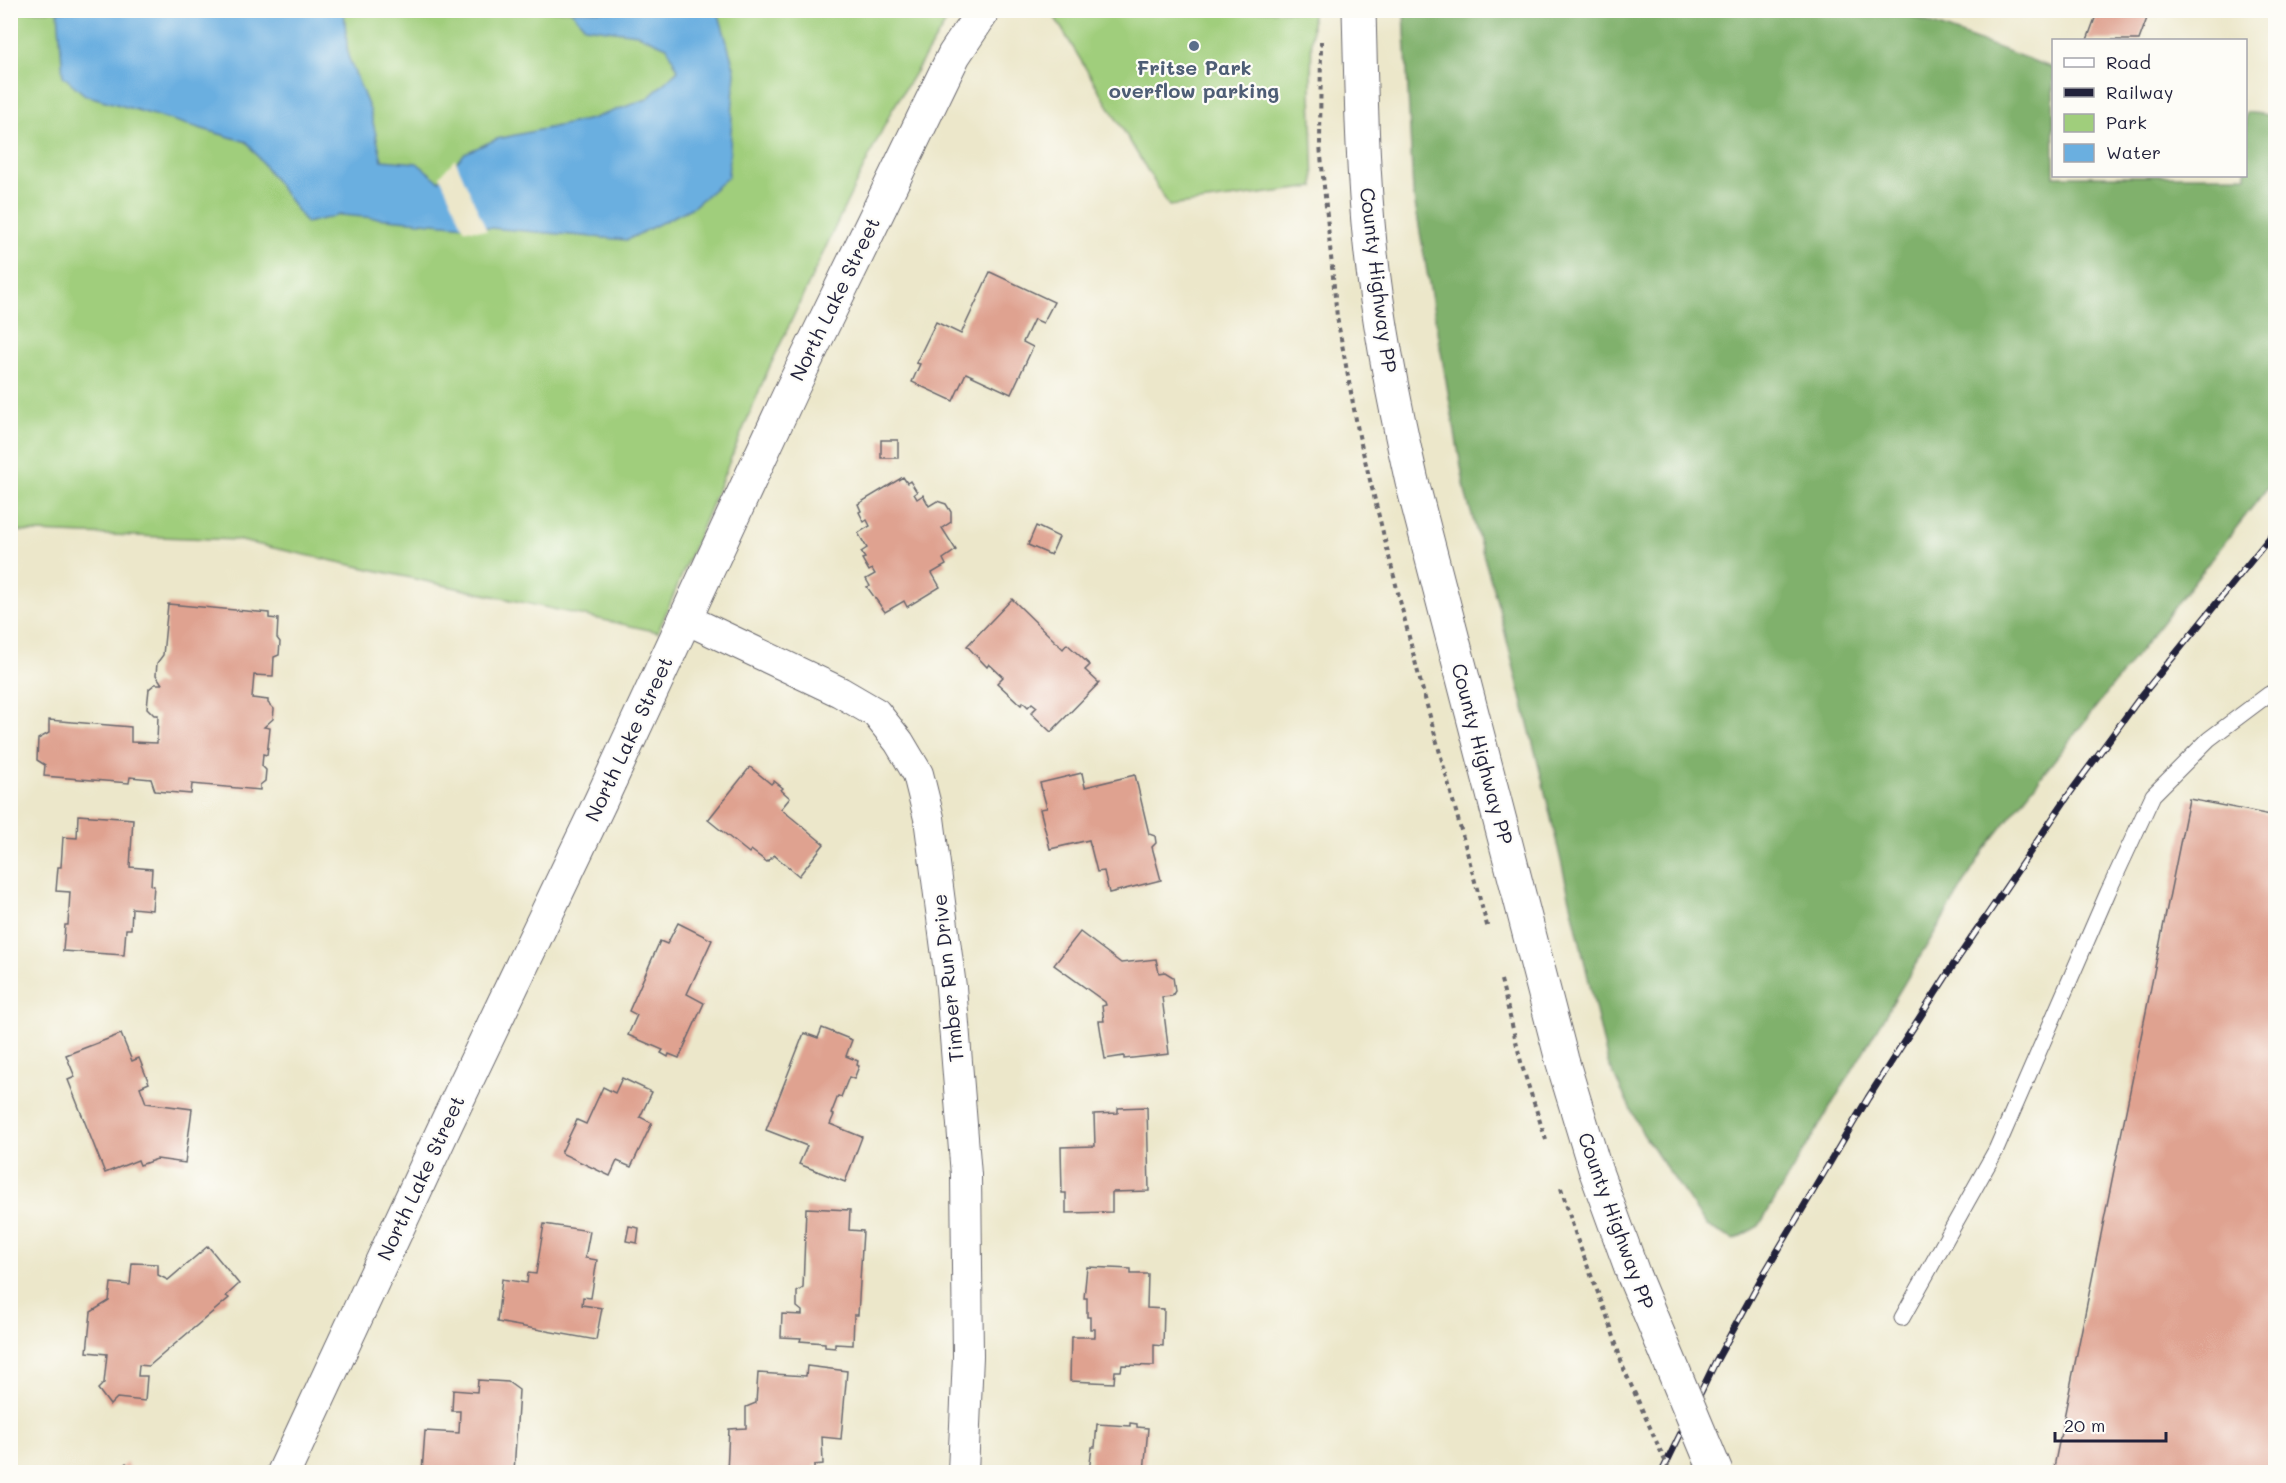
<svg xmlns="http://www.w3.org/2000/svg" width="2286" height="1483" viewBox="0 0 2286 1483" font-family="Mali,sans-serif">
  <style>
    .green { fill: #a0ce7c; stroke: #61785c; stroke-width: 1.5 }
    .forest { fill: #80b16c; stroke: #516a54; stroke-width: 1.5 }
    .water { fill: #6aafe0; stroke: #46688e; stroke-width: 1.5 }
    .pier { fill: #ece7ca }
    .building { fill: #dfa290 }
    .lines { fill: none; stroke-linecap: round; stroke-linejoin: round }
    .service-casing { stroke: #69676d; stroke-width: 17 }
    .minor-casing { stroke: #69676d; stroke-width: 32 }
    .tertiary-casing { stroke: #69676d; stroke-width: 35 }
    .secondary-casing { stroke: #69676d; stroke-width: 35 }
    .path { stroke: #69676d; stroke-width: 4; stroke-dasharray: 4.5 4.5; stroke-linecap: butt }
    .service { stroke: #fff; stroke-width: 15 }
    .minor { stroke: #fff; stroke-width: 30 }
    .tertiary { stroke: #fff; stroke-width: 33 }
    .secondary { stroke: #fff; stroke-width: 33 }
    .rail-casing { stroke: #22223b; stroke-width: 7 }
    .rail { stroke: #fdfcf7; stroke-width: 4.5; stroke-dasharray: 14; stroke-linecap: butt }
    .secondary-bridge-casing { stroke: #69676d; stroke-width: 35; stroke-linecap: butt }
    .path-bridge { stroke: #69676d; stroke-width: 4; stroke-dasharray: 4.5 4.5; stroke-linecap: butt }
    .secondary-bridge { stroke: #fff; stroke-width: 33 }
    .service-dot { fill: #5c6f8a; stroke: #fdfcf7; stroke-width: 2 }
    .labels { text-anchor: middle; stroke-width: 4.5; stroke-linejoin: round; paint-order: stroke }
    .service-label { font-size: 20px; font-weight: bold; fill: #4e5e75; stroke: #fdfcf7 }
    .street-label { font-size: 20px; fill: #22223b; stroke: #fdfcf7 }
  </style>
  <rect width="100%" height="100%" fill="#fdfcf7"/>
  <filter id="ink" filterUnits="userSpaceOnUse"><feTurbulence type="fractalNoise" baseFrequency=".0167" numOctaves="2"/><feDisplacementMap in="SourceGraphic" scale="12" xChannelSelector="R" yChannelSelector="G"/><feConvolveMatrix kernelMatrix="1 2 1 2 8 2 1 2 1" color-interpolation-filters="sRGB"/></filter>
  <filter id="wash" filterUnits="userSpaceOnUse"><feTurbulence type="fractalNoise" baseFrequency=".008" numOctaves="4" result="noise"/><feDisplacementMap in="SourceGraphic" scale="24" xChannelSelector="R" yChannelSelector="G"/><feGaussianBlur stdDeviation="1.35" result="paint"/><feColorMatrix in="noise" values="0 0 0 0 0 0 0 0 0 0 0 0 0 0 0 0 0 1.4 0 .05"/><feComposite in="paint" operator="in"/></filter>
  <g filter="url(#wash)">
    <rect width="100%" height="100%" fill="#ece7ca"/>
    <g class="green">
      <path d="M11,11H953L892,110L845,206L765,377L658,632L237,540L11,531Z"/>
      <path d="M1051,11H1312L1311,92L1314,187L1169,206Z"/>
    </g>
    <path class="forest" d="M1404,11H1898L2053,68L2054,176H2246V112L2275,116V478L1984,850L1759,1226L1734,1240L1707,1226L1643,1134L1608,1063L1541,775L1498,605L1466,495L1413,192Z"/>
    <path class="water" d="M58,11H344L348,56L370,110L382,160L417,163L439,181L465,153L497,139L591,119L647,99L678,70L667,47L637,34L585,27L571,11H718L735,71L728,177L693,207L627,240L341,215L306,223L247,142L85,95L63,76Z"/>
    <path class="pier" d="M455,159L487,231L464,229L440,176Z"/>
    <g id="blocks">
      <g class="building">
        <path d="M2098,10L2106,12L2150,10L2139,40H2087Z"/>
        <path d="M990,272L1054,302L1043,323L1034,319L1023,342L1033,347L1011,394L966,373L953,401L912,382L920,364L916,363L936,322L961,334Z"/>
        <rect x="881" y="440" width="17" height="18"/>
        <path d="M903,477L907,483L910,481L917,492L914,494L917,499L923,495L929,506L937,501L946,504L951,512V522L942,528L956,550L943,559L946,565L932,573L940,587L907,607L904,601L885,612L867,587L870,586L866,579L875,574L872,569L869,571L862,559L865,558L861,552L867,548L858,533L870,526L867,520L864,522L859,512L861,511L858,504Z"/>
        <path d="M1036,526L1059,537L1051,555L1028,545Z"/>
        <path d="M1012,599L1063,649L1067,644L1090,665L1085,670L1099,683L1051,732L1031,713L1037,707L1032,703L1028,707L1023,702L1021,705L997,683L1003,677L989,664L987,667L967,646Z"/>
        <path d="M168,604L269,613V618L278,619L277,638L280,642L279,655L274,657L273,676L254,675L252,698L268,700V703L274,709L273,719L264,727L270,728L267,755L263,754L262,766L266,770L265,781L260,785V790L192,784L191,794L155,791L151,779L130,777L129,783L44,776L45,765L37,760L38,739L49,733V720L131,727V742L157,743L158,715H154L147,708L149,689L155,684H162L156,675L157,663L163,655Z"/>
        <path d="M750,767L771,784L774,781L783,788L781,790L790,798L781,809L824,844L799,876L774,855L767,862L751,850L749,853L708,820Z"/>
        <path d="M1082,773L1085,787L1135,775L1149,834L1155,836L1156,843L1152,847L1161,880L1109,893L1104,871L1097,872L1089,840L1050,849L1040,809L1047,808L1040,783Z"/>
        <path d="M2189,799L2276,816V1472H2053Z"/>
        <path d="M78,815L133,819L130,867L152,869L151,885L154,886L152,910L132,908L131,929H126L124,955L63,951L65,925H68L70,892L56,891L58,867H61L63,837L77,838Z"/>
        <path d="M678,923L712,940L687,994L704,1003L679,1058L669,1054L668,1057L661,1053L663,1050L628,1035L637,1015L629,1011L660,941L667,944Z"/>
        <path d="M1080,932L1121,963L1156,959L1159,973L1165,972L1173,977L1175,991L1172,996L1162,997L1169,1054L1124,1059V1056L1105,1059L1099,1021H1104L1102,1006L1106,1005L1105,1002L1054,965Z"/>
        <path d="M822,1028L852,1040L846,1056L858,1061L857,1065L859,1066L854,1079L849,1077L841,1097L838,1096L831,1114L834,1115L830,1124L862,1137L845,1182L799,1164L807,1146L766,1130L804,1033L818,1038Z"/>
        <path d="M121,1034L132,1061L139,1058L149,1083L140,1087L146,1103L192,1109L185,1163L157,1159L140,1165L138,1160L105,1173L68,1080L75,1077L66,1055Z"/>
        <path d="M622,1078L652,1092L640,1117L652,1123L631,1167L617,1161L610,1176L561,1153L577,1120L586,1124L603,1087L615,1093Z"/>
        <path d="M1147,1107L1149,1191L1112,1192V1212L1066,1213V1193H1062L1061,1147L1095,1146L1094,1114L1118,1113V1108Z"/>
        <path d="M806,1208L850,1210L849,1230L863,1231L858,1315H854L853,1345L835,1344V1348L825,1347V1343L800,1341L801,1338L781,1337L782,1314L802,1315V1311L797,1307V1292L803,1288Z"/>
        <path d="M544,1224L590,1231L585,1258L597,1260L591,1298L583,1297L582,1305L602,1308L596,1340L497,1322L502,1279L527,1283L528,1273L536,1274Z"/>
        <path d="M629,1226L639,1228L637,1243L626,1241Z"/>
        <path d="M208,1246L239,1284L226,1296L229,1298L149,1366L139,1365L138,1376H147L145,1401L117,1398L110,1405L98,1389L104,1383L107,1354L87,1352L91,1312L109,1301L111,1283L130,1285L132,1263L158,1264V1275L168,1280Z"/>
        <path d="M1087,1267L1131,1269V1274H1148L1147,1308L1164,1309L1163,1346L1154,1345V1366L1122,1365L1121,1371H1115L1114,1383L1070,1381L1071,1337H1095V1329H1090V1317H1087V1298H1084Z"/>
        <path d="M807,1366L847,1371L841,1439L822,1437L823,1464L814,1465V1472H727L729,1429L746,1428V1407L756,1403L758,1373L806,1376Z"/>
        <path d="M478,1380L508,1382L519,1390L514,1472H422L425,1431L459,1433L460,1411H452L453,1390L477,1392Z"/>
        <path d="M1130,1423L1137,1424V1427L1148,1428L1144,1472H1089L1092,1447H1095L1097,1424L1130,1426Z"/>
        <path d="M126,1463L134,1472H116Z"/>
      </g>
    </g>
  </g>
  <g filter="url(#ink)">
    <use href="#blocks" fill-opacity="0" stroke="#69676d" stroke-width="1.5"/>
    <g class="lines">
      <defs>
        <path id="service" d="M1902,1318L1996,1150L2108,892L2153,795L2209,739L2269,694H2276"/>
        <path id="minor" d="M684,618L840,692L876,713L899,742L918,774L929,818L951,987L966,1175L968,1356L963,1472"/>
        <path id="tertiary" d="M284,1472L447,1122L601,800L790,393L954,55L984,10"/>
        <path id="secondary" d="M1359,10C1361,88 1362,166 1370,244C1378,324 1394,403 1412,482L1562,1060L1595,1169L1634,1276"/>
      </defs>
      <use href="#service" class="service-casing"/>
      <use href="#minor" class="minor-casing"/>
      <use href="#tertiary" class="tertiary-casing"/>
      <use href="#secondary" class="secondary-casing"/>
      <g class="path">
        <path d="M1321,41L1320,146L1337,317L1359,436L1417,669L1488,929"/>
        <path d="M1501,980L1522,1066L1546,1140"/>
        <path d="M1561,1188L1577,1239L1610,1324"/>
      </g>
      <use href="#service" class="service"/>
      <use href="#minor" class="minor"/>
      <use href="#tertiary" class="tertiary"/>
      <use href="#secondary" class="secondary"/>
      <defs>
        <path id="rail" d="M1662,1472L1715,1363L1761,1279L1868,1098L1954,964L2070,793L2139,699L2276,530"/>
      </defs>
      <use href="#rail" class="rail-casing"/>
      <use href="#rail" class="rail"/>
      <defs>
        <path id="secondary-bridge" d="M1634,1276L1716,1472"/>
      </defs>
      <use href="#secondary-bridge" class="secondary-bridge-casing"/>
      <path class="path-bridge" d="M1610,1324L1623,1367L1670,1472"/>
      <use href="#secondary-bridge" class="secondary-bridge"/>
    </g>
  </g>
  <circle class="service-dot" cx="1194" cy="46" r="6"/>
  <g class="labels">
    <g class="service-label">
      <text x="1194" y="75">Fritse Park<tspan x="1194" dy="23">overflow parking</tspan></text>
    </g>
    <g class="street-label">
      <text transform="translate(1378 280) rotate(83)" y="7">County Highway PP</text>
      <text transform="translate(835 299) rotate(-64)" y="7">North Lake Street</text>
      <text transform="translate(629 739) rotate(-65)" y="7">North Lake Street</text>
      <text transform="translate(1482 754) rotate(75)" y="7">County Highway PP</text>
      <text transform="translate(948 978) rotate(-96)" y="7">Timber Run Drive</text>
      <text transform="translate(421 1178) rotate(-65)" y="7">North Lake Street</text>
      <text transform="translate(1616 1221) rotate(70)" y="7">County Highway PP</text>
    </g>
  </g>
  <rect width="2286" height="1483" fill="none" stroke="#fdfcf7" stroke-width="36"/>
  <rect x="2052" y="39" width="195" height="138" fill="#fdfcf7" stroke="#a5a5ac" stroke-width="1.5"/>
  <rect x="2064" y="58" width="30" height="9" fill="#ffffff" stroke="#a5a5ac" stroke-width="1.5"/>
  <text x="2106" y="69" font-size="18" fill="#22223b">Road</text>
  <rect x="2064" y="88" width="30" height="9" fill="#22223b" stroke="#a5a5ac" stroke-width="1.5"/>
  <text x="2106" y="99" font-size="18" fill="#22223b">Railway</text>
  <rect x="2064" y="114" width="30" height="18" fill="#a0ce7c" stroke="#a5a5ac" stroke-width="1.5"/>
  <text x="2106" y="129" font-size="18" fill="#22223b">Park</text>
  <rect x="2064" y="144" width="30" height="18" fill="#6aafe0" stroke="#a5a5ac" stroke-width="1.5"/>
  <text x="2106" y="159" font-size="18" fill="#22223b">Water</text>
  <path d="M2055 1432v9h111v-9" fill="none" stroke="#22223b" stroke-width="3"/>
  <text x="2064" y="1432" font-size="18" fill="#22223b" stroke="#fdfcf7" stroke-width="4.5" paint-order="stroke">20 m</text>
</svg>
